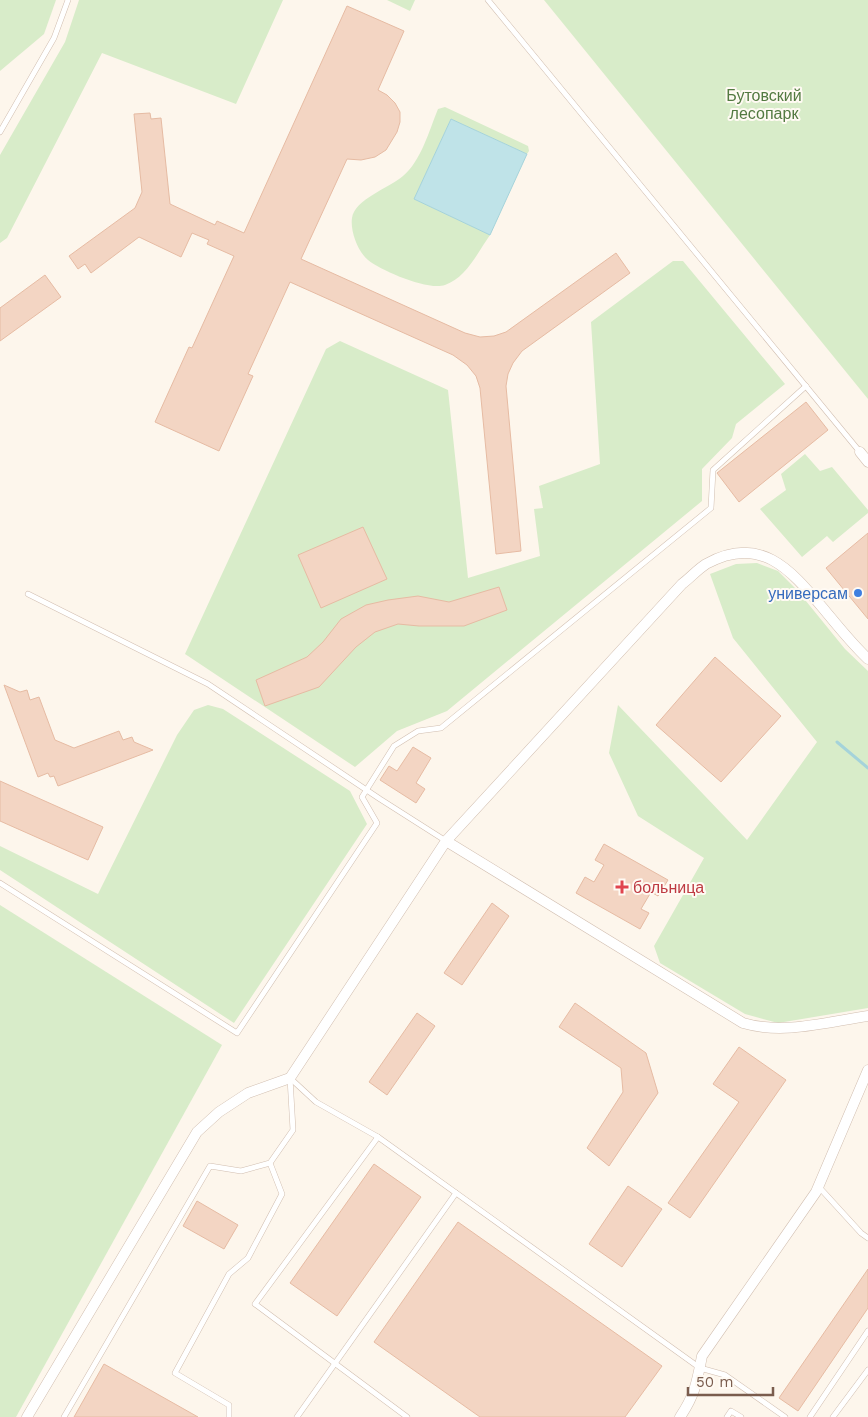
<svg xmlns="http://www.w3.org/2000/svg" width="868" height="1417" viewBox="0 0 868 1417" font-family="'Work Sans',sans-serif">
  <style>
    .green { fill: #d8ecc9 }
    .water { fill: #bfe3e8; stroke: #a5d3da }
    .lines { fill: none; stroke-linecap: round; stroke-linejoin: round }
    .stream { stroke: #a5d3da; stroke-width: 3 }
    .building { fill: #f3d5c3; stroke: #e6bba3 }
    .service-casing { stroke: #d1beb0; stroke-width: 6 }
    .minor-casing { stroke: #d1beb0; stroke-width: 11 }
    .service { stroke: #fff; stroke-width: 5 }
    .minor { stroke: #fff; stroke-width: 10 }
    .shop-dot { fill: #3f7fe0; stroke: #fffaf3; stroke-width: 2 }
    .health-dot { fill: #e0444e; stroke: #fffaf3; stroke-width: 2 }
    .labels { text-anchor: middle; stroke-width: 4; stroke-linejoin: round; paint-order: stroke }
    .park-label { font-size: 16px; fill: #537a41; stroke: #fffaf3 }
    .shop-label { font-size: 16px; fill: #366cbe; stroke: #fffaf3; text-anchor: end }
    .health-label { font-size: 16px; fill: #be3a42; stroke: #fffaf3; text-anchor: start }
  </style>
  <rect width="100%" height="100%" fill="#fdf6ec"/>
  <g class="green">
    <path d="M0,0H56L44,34L0,71Z"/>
    <path d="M79,0H283L236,104L102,53L7,238L0,243V155L65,42Z"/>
    <path d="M387,0H415L410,11Z"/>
    <path d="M544,0H868V399Z"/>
    <path d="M445,107L528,146L529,151L527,154L451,119L414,199L490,235C478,252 466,278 445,285C428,291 382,271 368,260C358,252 350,231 352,218C355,199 389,188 403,176C421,161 429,131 438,109Z"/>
    <path d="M673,261H683L785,384L736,424L732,438L702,469V501L447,711L397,731L355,767L185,654L326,349L340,341L448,390L468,578L540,556L534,509L543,508L539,486L600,464L591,322Z"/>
    <path d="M805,454L820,471L832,467L868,510V513L833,542L827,536L802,557L760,509L786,490L781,474Z"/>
    <path d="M757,563L778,571L797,590L845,649L868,671V1008L778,1023L745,1014L660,963L654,946L704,858L638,816L609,753L618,705L747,840L817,742L733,638L710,574L736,564Z"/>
    <path d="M208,705L223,709L350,791L367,824L234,1023L0,870V846L98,894L177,735L194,710Z"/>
    <path d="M0,905L222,1045L16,1417H0Z"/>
  </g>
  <path class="water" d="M451,119L527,154L490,235L414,199Z"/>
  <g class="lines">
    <path class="stream" d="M837,742L868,768"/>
  </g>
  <g class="building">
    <path d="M347,6L404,31L378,90L387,95L395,103L400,112V122L397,132L386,150L375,157L361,160L347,159L301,259L465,333L480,337L494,336L506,332L616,253L630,273L522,351L513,363L508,374L506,386L521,551L496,554L480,388L476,376L467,365L453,355L290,282L248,374L253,376L219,451L155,422L189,347L192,348L234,256L207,244L209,240L192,233L181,257L139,237L91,273L85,264L78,269L69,256L135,208L142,192L134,114L150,113L151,119L161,118L170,204L215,225L217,221L244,233Z"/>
    <path d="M45,275L61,297L0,341V308Z"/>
    <path d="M806,402L828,430L739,502L717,473Z"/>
    <path d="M363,527L387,579L321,608L298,555Z"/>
    <path d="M868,533V619L826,568Z"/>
    <path d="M499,587L507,610L464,626H419L398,624L375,632L356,647L319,687L265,706L256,680L307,657L323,642L341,619L366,605L388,600L418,596L449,602Z"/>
    <path d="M715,657L781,716L721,782L656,725Z"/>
    <path d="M4,685L20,692L27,690L30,700L39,697L55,740L74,748L119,731L123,740L132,737L134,742L153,750L58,786L54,776L50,777L48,773L38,777Z"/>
    <path d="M413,747L431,758L416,783L425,789L416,803L380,780L389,766L397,771Z"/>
    <path d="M0,781L103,827L88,860L0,821Z"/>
    <path d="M604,844L668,880L658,896L651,892L641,909L649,913L640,929L576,893L585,877L594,882L604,865L595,860Z"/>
    <path d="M492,903L509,916L462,985L444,973Z"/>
    <path d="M575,1003L646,1053L658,1093L609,1166L587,1148L623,1092L621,1068L559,1027Z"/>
    <path d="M417,1013L435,1026L387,1095L369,1082Z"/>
    <path d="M739,1047L786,1080L690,1218L668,1203L739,1102L713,1084Z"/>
    <path d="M374,1164L421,1197L337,1316L290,1283Z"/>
    <path d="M628,1186L662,1209L622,1267L589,1244Z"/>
    <path d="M197,1201L238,1225L224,1249L183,1226Z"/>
    <path d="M458,1222L662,1366L625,1417H480L374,1342Z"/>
    <path d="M868,1269V1308L798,1411L779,1398Z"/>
    <path d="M104,1364L198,1417H74Z"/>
  </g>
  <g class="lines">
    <defs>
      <g id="service">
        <path d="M488,0L860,452"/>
        <path d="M0,132L54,38L68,0"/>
        <path d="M28,594L208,684L380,799L446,841"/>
        <path d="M0,883L237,1033L377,823L362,797L394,746L418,731L441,728L711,508L713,470L806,386"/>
        <path d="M290,1078L316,1102L378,1137"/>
        <path d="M819,1187L861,1233L868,1238"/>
        <path d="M64,1417L210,1166L241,1171L270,1163L293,1130L290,1078"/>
        <path d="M229,1417V1405L175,1373L229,1274L248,1258L282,1194L270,1163"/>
        <path d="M297,1417L456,1193"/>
        <path d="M407,1417L255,1304L378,1137L700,1368L725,1375L785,1417"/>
        <path d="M727,1417L731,1411L741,1417"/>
        <path d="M810,1417L868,1331"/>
        <path d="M833,1417L868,1370"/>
      </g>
      <g id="minor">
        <path d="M860,452L868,462"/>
        <path d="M446,841L743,1023C783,1035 827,1022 868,1016"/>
        <path d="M27,1417L197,1132L219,1112L248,1093L290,1078L446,841L682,584C690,578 698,569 706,564C760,534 790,569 822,607C837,625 851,643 868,659"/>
        <path d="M680,1417C695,1395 697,1382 702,1356L816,1192L868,1070"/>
      </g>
    </defs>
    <use href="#service" class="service-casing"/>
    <use href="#minor" class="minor-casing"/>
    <use href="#service" class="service"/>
    <use href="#minor" class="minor"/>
  </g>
  <circle class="shop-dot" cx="858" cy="593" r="5"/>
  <path class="health-dot" d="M619.5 879.5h5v5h5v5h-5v5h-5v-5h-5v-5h5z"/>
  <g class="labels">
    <g class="park-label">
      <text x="764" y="101">Бутовский<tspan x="764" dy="18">лесопарк</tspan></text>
    </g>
    <g class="shop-label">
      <text x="848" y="599">универсам</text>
    </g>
    <g class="health-label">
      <text x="633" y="893">больница</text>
    </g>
  </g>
  <path d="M688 1387v8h85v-8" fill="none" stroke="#7a5c4d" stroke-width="2.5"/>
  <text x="696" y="1387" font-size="15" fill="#7a5c4d" stroke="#fffaf3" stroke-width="4" paint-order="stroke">50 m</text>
</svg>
